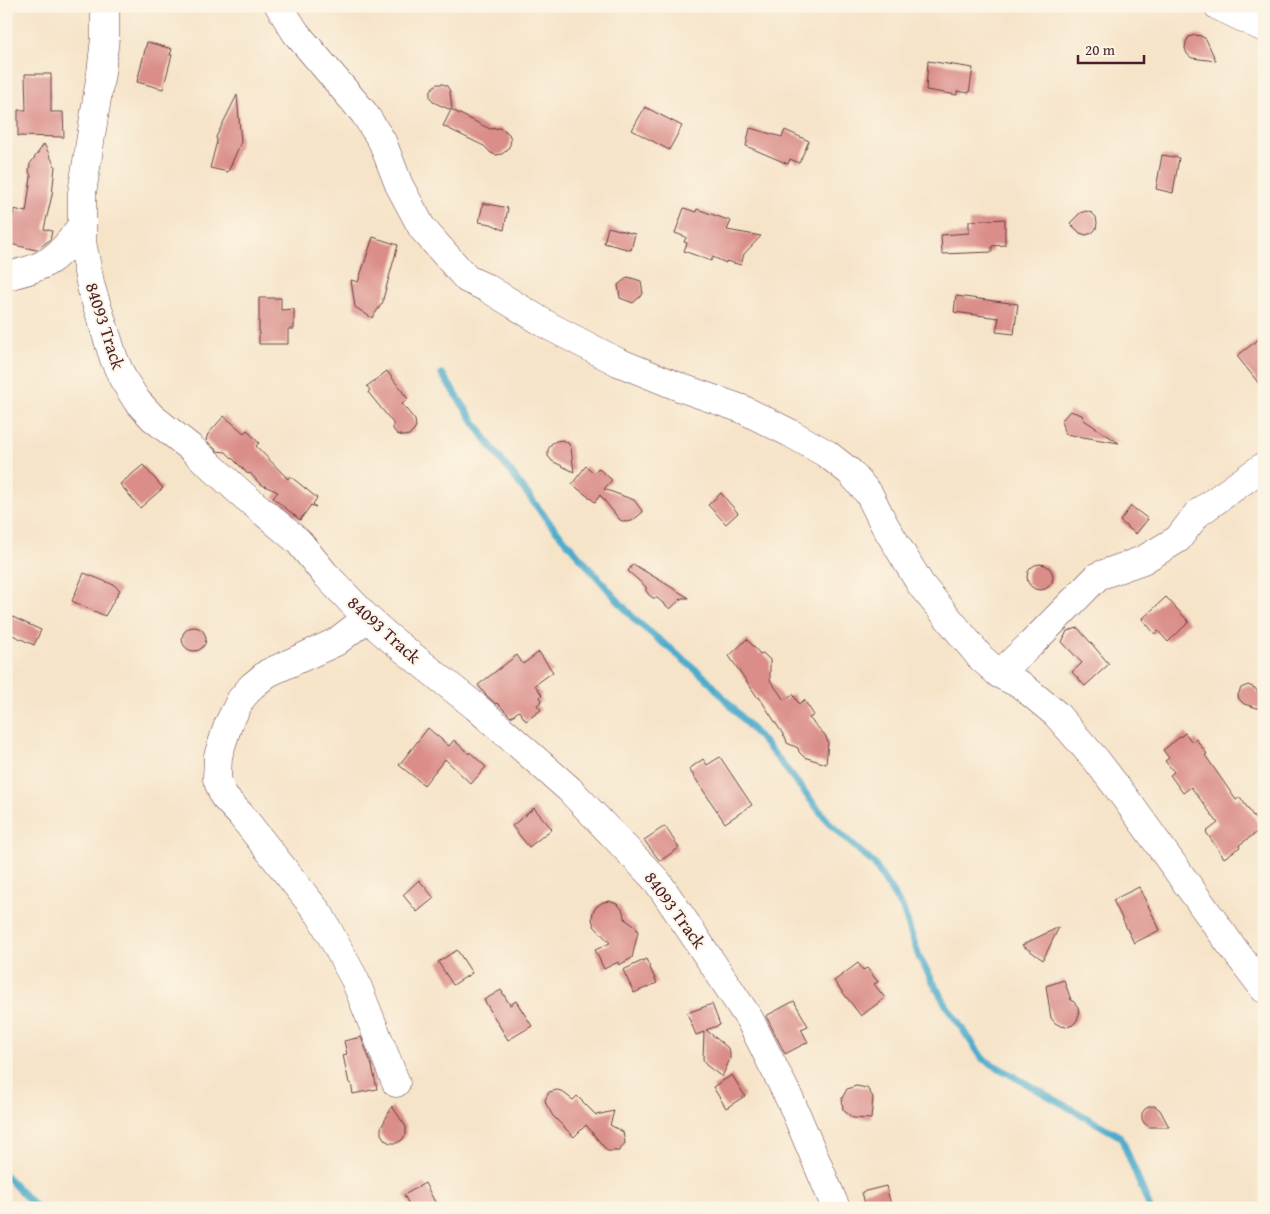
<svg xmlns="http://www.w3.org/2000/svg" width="1270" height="1214" viewBox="0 0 1270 1214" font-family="'Gentium Book Plus',serif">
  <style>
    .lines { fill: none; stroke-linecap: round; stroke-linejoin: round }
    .stream { stroke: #4daccc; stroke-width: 7 }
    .building { fill: #da8d89 }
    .minor-casing { stroke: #643d43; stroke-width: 29 }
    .minor { stroke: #fff; stroke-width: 28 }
    .labels { text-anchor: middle; stroke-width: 4; stroke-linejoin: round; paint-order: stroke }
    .street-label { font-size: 18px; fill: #4a1f2b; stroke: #fcf5e5 }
  </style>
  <rect width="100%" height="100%" fill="#fcf5e5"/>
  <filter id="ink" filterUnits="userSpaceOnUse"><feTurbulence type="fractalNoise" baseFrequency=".02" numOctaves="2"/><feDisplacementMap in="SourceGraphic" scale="10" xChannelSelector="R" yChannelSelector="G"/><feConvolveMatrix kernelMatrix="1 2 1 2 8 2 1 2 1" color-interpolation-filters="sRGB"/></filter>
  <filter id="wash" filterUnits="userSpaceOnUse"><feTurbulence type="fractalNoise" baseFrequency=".0096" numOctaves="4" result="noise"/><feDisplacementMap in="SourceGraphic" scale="20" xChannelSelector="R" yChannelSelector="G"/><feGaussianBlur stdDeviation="1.12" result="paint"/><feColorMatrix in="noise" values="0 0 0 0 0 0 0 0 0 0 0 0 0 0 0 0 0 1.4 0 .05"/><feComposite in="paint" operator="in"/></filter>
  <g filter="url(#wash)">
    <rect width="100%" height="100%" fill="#f6e4c9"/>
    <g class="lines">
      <g class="stream">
        <path d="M442,374L489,444L549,522L635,620L707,679L775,755L830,824L874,864L903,909L919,957L946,1005L983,1059L1121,1137L1150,1208"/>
        <path d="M6,1176L37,1208"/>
      </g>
    </g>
    <g id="blocks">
      <g class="building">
        <path d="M1195,35L1201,36L1206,39L1216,61L1192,58L1187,54L1185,48L1186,42L1189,37Z"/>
        <path d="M147,42L172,49L170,55H172L163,89L137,82Z"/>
        <path d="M928,61L973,68L969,93L957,91V95L926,90Z"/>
        <path d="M25,74H51V112H63L64,137L18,136V110H26Z"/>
        <path d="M437,84H443L447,86L450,91L452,110L490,129L499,128L504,130L509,134L511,139L510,145L507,150L502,154L496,155L491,153L484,146L443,126L451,110L433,102L430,97V92L433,87Z"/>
        <path d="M237,95L241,142L228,172L210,168L217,141L216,137Z"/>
        <path d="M645,107L682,126L669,150L632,130Z"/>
        <path d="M750,128L782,137L785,130L809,141L799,163L790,159L788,164L746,146Z"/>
        <path d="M44,144L55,166L52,195L44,229L52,231L50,240L36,250L6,243V226L10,227L14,209L26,212L31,177L29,171L30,164Z"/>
        <path d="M1162,155L1179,158L1173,193L1156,189Z"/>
        <path d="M483,203L508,208L504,230L491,224L479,222Z"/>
        <path d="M684,208L696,212L697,209L731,221L727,230L761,236L744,254L741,265L726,261V263L713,257L711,261L684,251L687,243L684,242L686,237L675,233Z"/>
        <path d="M1086,211L1092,213L1096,217L1097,223L1096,229L1092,233L1086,235L1080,233L1070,223L1080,213Z"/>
        <path d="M1005,219V245L992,246V252L942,254L941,235L969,233V221Z"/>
        <path d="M608,227L635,234L631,250L604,243Z"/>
        <path d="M373,237L398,245L383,299V302L372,318L355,307L351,280L358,282Z"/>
        <path d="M628,277L641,281L643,294L633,303L620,298L618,285Z"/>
        <path d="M956,296L1018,304L1014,334L996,332L999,318L954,312Z"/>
        <path d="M259,298H281V310L294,309V329H288V344H259Z"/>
        <path d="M1264,335V390L1237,356Z"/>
        <path d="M387,371L408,399L402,404L415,420L416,426L414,431L409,435L403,436L397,434L393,429V423L368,392L370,390L367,386Z"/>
        <path d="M1070,411L1082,415L1084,420L1119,443L1065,434L1061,421Z"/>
        <path d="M224,416L244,433L247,430L259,443L256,446L288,479L290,476L317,498L313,504L316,507L311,505L300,520L273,498L278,492L260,484L250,473L248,474L226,452L217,451L206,440L208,434Z"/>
        <path d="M562,440L568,443L571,448L574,472L552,461L548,456V450L551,444L556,441Z"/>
        <path d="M143,465L163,488L140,508L120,484Z"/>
        <path d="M586,466L594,473L598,468L612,480L604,489L634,500L643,512L632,521L626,522L620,520L600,495L595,502L572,484Z"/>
        <path d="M721,493L738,513L726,524L708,505Z"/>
        <path d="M1131,506L1148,519L1136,534L1120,521Z"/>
        <path d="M633,564L666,584L689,598H682L670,609L657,598H653L649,595L646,591V587L628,571Z"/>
        <circle cx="1040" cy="577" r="13"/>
        <path d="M84,573L114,585L120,590L105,616L72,601Z"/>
        <path d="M1166,597L1189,622L1168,642L1158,631L1155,634L1142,619Z"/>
        <path d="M6,614L41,630L34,645L6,632Z"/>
        <circle cx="194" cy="639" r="12"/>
        <path d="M1078,628L1109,664L1085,686L1072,672L1082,663L1062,642L1067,631Z"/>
        <path d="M747,639L760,654L763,653L770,660V680L784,700L793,694L799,704L804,700L814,715L809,718L825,735L828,742L826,764L804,757L799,752L798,748L787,743L786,739L759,697L758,698L729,656Z"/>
        <path d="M539,652L553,672L535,685L542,695L540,697L542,701L537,705L541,710L526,721L519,711L511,717L497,703L496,704L485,694L478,685L517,655L523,664Z"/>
        <path d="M1248,685L1255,688L1264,702V710L1244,704L1239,699L1238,695L1241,688Z"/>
        <path d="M428,728L449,746L454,740L469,754L470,752L486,767L471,784L445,759L424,785L399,765Z"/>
        <path d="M1185,733L1192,742L1196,739L1207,754L1205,755L1236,800L1240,797L1262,829L1239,845L1240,847L1224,858L1206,832L1218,823L1191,787L1183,793L1170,775L1174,772L1165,761L1169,758L1163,750Z"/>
        <path d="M720,757L752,805L725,823L689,769L703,759L707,765Z"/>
        <path d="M534,808L552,829L529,847L512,826Z"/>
        <path d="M665,826L679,848L660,861L644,840Z"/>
        <path d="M419,880L434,898L417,912L403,895Z"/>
        <path d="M1139,887L1160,930L1134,943L1113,900Z"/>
        <path d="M610,901L617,904L622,909L626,920L636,927L638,932L632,958L619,965L618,962L604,969L595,950L610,943L594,926L592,919L593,912L597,906L603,902Z"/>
        <path d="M1059,927L1043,960L1022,945Z"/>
        <path d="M457,950L472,973L453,985L438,962Z"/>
        <path d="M646,959L657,983L634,993L623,970Z"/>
        <path d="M858,963L863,970L867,968L878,982L874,984L885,998L861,1016L834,981Z"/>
        <path d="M1064,980L1071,1000L1074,1002L1078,1007L1079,1014L1077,1020L1073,1025L1067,1027L1061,1026L1055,1023L1051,1018L1046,986Z"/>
        <path d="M501,990L510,1005L516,1001L532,1026L508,1040L484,1000Z"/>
        <path d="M794,1001L808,1026L801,1029L808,1042L785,1054L766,1016Z"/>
        <path d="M712,1004L720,1025L706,1030L727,1047L730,1052V1059L722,1077L706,1065L703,1059L704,1032L696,1035L687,1013Z"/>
        <path d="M361,1037L372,1066L377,1089L353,1094L351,1083H349L343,1055L347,1054L344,1041Z"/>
        <path d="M732,1075L745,1096L726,1108L713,1087Z"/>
        <path d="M856,1086L867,1088L873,1097L871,1119L853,1118L843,1110L842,1098L847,1089Z"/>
        <path d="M557,1090L561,1091L573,1100L577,1096L596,1115L614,1111L610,1125L623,1132L625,1143L619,1151H607L586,1125L574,1137L553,1116L546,1104L545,1100L549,1092Z"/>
        <path d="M392,1106L406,1127V1134L402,1140L397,1143H390L385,1140L381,1134V1128Z"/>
        <path d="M1150,1106H1155L1160,1110L1169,1127H1149L1144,1123L1142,1119V1113L1145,1109Z"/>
        <path d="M425,1183L438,1208H411L404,1195Z"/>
        <path d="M886,1186L892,1208H866L862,1192Z"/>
      </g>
    </g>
  </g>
  <g filter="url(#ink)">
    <use href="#blocks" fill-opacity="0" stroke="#643d43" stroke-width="1"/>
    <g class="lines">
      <defs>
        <g id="minor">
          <path d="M105,6V38L101,73L82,193V242L91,287L114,359L123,379L137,401L153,418L191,448L242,494L299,542L325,574L367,618L386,635L476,707L569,789L657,881L689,928L750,1020L792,1104L836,1208"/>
          <path d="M279,6L296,33L364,113L382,141L399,185L422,228L467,279L487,288L549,326L618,362L682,388L742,409L790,433L827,454L850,472L869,494L884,524L921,585L981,658L999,674L1021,685L1056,714L1097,761L1126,799L1230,944L1264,989"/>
          <path d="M1218,6L1264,28"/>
          <path d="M6,276C45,268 59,259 81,226"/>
          <path d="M367,618L336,642L268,673L252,686L241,699L228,725L218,756L217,779L224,797L241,815L320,915L355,980L396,1083"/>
          <path d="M999,674L1031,644L1098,576L1143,560L1178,539L1197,514L1264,466"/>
        </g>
      </defs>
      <use href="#minor" class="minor-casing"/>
      <use href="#minor" class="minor"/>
    </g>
  </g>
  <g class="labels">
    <g class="street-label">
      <text transform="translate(105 326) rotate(72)" y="6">84093 Track</text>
      <text transform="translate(384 630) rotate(42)" y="6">84093 Track</text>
      <text transform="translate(675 910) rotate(54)" y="6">84093 Track</text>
    </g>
  </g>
  <rect width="1270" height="1214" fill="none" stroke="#fcf5e5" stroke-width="25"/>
  <path d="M1078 55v8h66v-8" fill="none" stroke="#4a1f2b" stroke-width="2.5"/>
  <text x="1085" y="55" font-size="15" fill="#4a1f2b" stroke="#fcf5e5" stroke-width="4" paint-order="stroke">20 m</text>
</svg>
